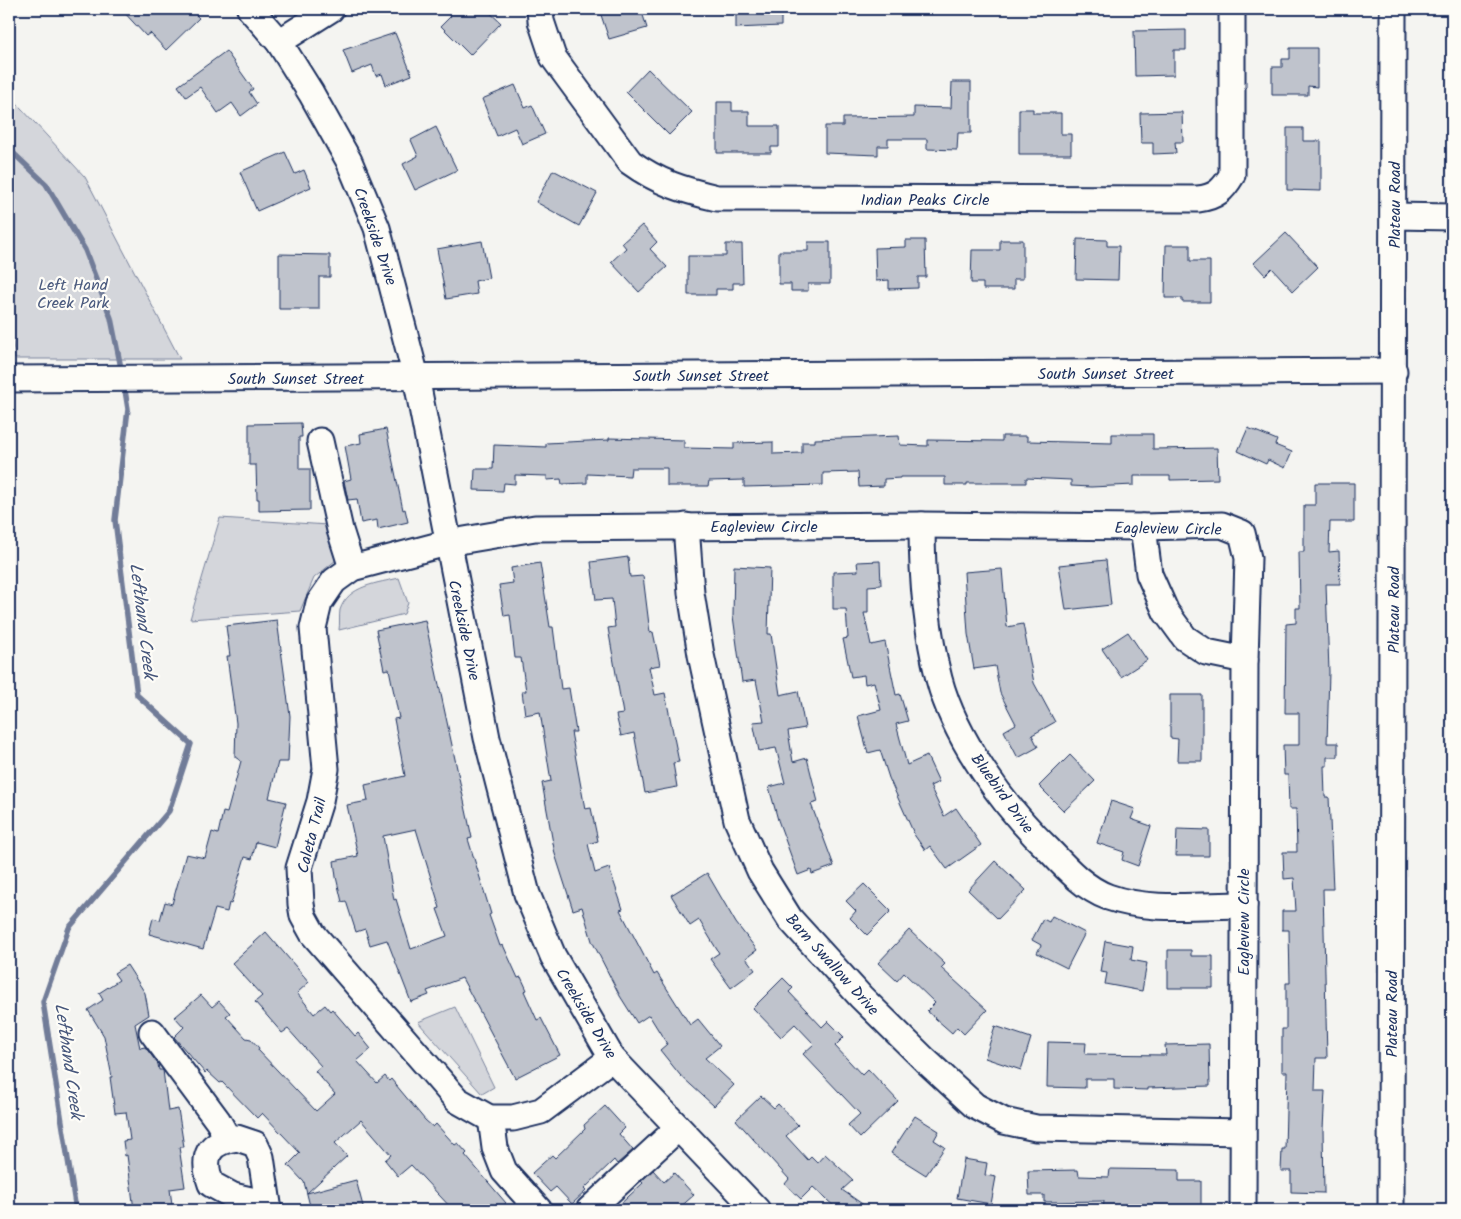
<svg xmlns="http://www.w3.org/2000/svg" width="1461" height="1219" viewBox="0 0 1461 1219" font-family="Kalam,sans-serif">
  <style>
    .green { fill: #d4d6db; stroke: #78829c }
    .lines { fill: none; stroke-linecap: round; stroke-linejoin: round }
    .stream { stroke: #717c98; stroke-width: 5.5 }
    .building { fill: #bfc3cc; stroke: #1b2f5e; fill-rule: evenodd }
    .minor-casing { stroke: #1b2f5e; stroke-width: 29 }
    .minor { stroke: #fdfcf7; stroke-width: 25 }
    .labels { text-anchor: middle; stroke-width: 4.5; stroke-linejoin: round; paint-order: stroke }
    .street-label { font-size: 16px; fill: #1b2f5e; stroke: #fdfcf7 }
    .park-label { font-size: 16px; fill: #49597d; stroke: #fdfcf7 }
    .water-label { font-size: 18px; font-style: italic; fill: #46567b; stroke: #fdfcf7 }
  </style>
  <rect width="100%" height="100%" fill="#f4f4f1"/>
  <filter id="ink" filterUnits="userSpaceOnUse"><feTurbulence type="fractalNoise" baseFrequency=".02" numOctaves="2"/><feDisplacementMap in="SourceGraphic" scale="10" xChannelSelector="R" yChannelSelector="G"/><feConvolveMatrix kernelMatrix="1 2 1 2 8 2 1 2 1" color-interpolation-filters="sRGB"/></filter>
  <g filter="url(#ink)">
    <g class="green">
      <path d="M9,95L85,177L180,359H15L9,312Z"/>
      <path d="M220,518L328,525L336,560L314,578L300,611L190,619Z"/>
      <path d="M399,578L408,603L404,614L339,630C340,624 339,616 340,610C348,585 379,583 399,578Z"/>
      <path d="M455,1007L494,1087L482,1094L418,1022Z"/>
    </g>
    <g class="lines">
      <g class="stream">
        <path d="M9,149L46,184L85,250L111,318L122,373"/>
        <path d="M76,1210L43,1002L69,928L169,811L191,744L137,695L115,520L128,409L124,384"/>
      </g>
    </g>
    <g class="building">
      <path d="M121,9H190L199,18L166,50L150,33L146,36Z"/>
      <path d="M443,9H486L501,23L470,55L441,26L451,16Z"/>
      <path d="M599,9H641L647,28L609,39Z"/>
      <path d="M736,9H781V26L736,28Z"/>
      <path d="M1186,30V50H1174V75L1135,76L1134,31Z"/>
      <path d="M395,33L412,75L386,85L382,74L376,76L372,65L352,73L343,50Z"/>
      <path d="M1290,48H1317V87L1308,86V95H1272V67H1282V59H1290Z"/>
      <path d="M226,51L253,89L249,92L257,104L241,116L232,103L218,113L200,87L186,97L178,86Z"/>
      <path d="M648,69L692,112L669,135L626,92Z"/>
      <path d="M952,82H971V133H958L957,150L927,149V139H888V146H878V155L825,153V126H843V118L914,117V107L951,108Z"/>
      <path d="M515,85L525,108L532,105L545,134L522,144L515,128L497,136L482,99Z"/>
      <path d="M717,102H732V111H749V126H779V147H771V153H717Z"/>
      <path d="M1019,109H1033V113H1061V134H1071V154H1019Z"/>
      <path d="M1182,112L1183,142H1175L1176,153L1153,154V143H1141L1140,113Z"/>
      <path d="M436,127L457,170L415,190L403,164L418,156L411,140Z"/>
      <path d="M1287,128H1303V141H1321V191L1287,190Z"/>
      <path d="M285,152L295,174L304,170L311,187L257,211L240,172Z"/>
      <path d="M553,170L597,193L579,226L536,202Z"/>
      <path d="M642,225L657,242L650,249L667,267L639,292L611,262L626,248L622,243Z"/>
      <path d="M1286,233L1318,267L1293,291L1272,268L1265,275L1254,263Z"/>
      <path d="M1077,239L1107,240V246H1119L1118,280L1076,279Z"/>
      <path d="M906,240H925L926,277H918V288L889,289V280L876,281L875,248L906,247Z"/>
      <path d="M1000,240H1023V279H1014V289H983V283H971L972,250H1000Z"/>
      <path d="M482,241L489,278L475,281L477,294L446,299L437,249Z"/>
      <path d="M808,242H830V284H808V291H791V284H779V251H808Z"/>
      <path d="M726,244H742L743,283H733V289H716V295H688V256H726Z"/>
      <path d="M1166,245H1190V261H1210V302H1182V298H1165Z"/>
      <path d="M279,254L330,255V277H319V309H279Z"/>
      <path d="M301,423L302,437H299V469H310V510L259,511V499H257L256,465H249V424Z"/>
      <path d="M1248,428L1277,440L1275,445L1292,452L1285,468L1268,460L1266,464L1238,451Z"/>
      <path d="M386,429L403,510L405,509L408,522L378,529L377,520L361,523L357,499L348,500L344,481L351,479L345,446L361,443L360,434Z"/>
      <path d="M1112,434H1153V449L1217,448L1218,479L1170,480V476H1134V485L1091,487L1071,486V480L1026,478V483H967V485H945V477H900V478L884,479V486L859,487L858,472L823,473V485L744,487V480L709,481L708,486H667V468H631L630,476L587,474V483L562,484L561,479L547,480V476L515,475V484L504,483L503,491L474,490L475,469H493L494,445L546,447V443L609,440V438L684,440V448L734,449V443L773,442V454L802,453V442H815V439L899,436L900,445L928,446V440L1002,441V436H1027V441L1112,443Z"/>
      <path d="M1315,483H1354V522H1330L1329,552L1339,551L1340,584H1326L1329,672L1327,743H1338V757H1327V766H1324L1325,797H1329L1333,889H1323L1327,1058H1316L1315,1091H1325L1323,1129L1324,1193L1291,1192V1171H1281L1282,1149H1285L1287,1072H1282V1029H1286V983H1290L1289,930H1282V911H1296L1294,878L1284,879L1283,852H1297L1296,809H1289L1288,775H1284L1283,745H1299V713H1285L1286,624L1296,623V608H1300L1299,552H1304V505H1315Z"/>
      <path d="M628,557L630,577L643,576L650,633L653,632L660,665L649,667L655,695L665,693L679,762L673,763L677,787L645,793L634,733L621,736L616,715L623,714L608,628L615,627L612,599L596,600L591,562Z"/>
      <path d="M1106,560L1111,605L1066,610L1059,565Z"/>
      <path d="M880,561L881,585L868,586V613H864L871,645L885,642L896,695L900,694L908,721L896,724L907,765L927,756L939,782L930,786L944,816L956,808L981,845L947,869L930,846L925,850L915,836L889,778L880,750L868,753L858,716L881,710L874,682L865,684L864,675L851,677L843,639L848,638L846,609H833V572L858,571L857,562Z"/>
      <path d="M540,563L550,627H553L561,689L569,688L576,732H571L585,809L591,808L598,841L588,844L595,873L609,868L623,909L620,910L654,975L657,973L690,1025L698,1019L720,1046L705,1058L734,1085L714,1106L680,1075L660,1050L667,1044L649,1015L637,1023L620,996L592,941L582,907L573,910L555,854L542,783L551,781L540,712L525,715L522,691H526L521,658H515L510,615L504,616L499,585L513,583L511,568Z"/>
      <path d="M734,566L770,568L768,634H771L780,695L798,691L805,728L788,731L793,762L807,758L818,802L811,804L834,866L812,874L811,870L798,875L778,820L769,787L785,783L776,748L759,751L753,722L764,721L756,680L742,682L733,616Z"/>
      <path d="M1002,569L1007,627L1023,624L1034,683L1055,722L1032,735L1038,747L1018,758L1004,731L1016,724L1000,693L995,666L974,669L968,634L964,572Z"/>
      <path d="M277,620L290,716L288,762H278L269,798L286,802L275,847L256,842L252,859L245,857L231,904L229,903L227,912L215,909L203,949L149,934L153,918L160,920L165,902L172,904L186,854L205,858L212,832L218,834L223,812L227,813L241,761L235,757L236,723L227,656H230L226,626Z"/>
      <path d="M425,620L472,838L468,839L488,904L491,914L489,915L500,946L503,945L518,978L521,977L527,990L524,991L537,1020L541,1018L560,1055L515,1078L462,978L427,991L429,995L411,1002L387,940L370,945L365,929L356,932L346,901L342,902L336,877L334,861L358,856L347,805L368,801L365,785L405,776L394,719L399,718L389,669L384,670L376,630ZM416,829L440,908L437,909L447,936L411,949L396,899L394,900L383,836Z"/>
      <path d="M1128,632L1147,660L1121,677L1102,649Z"/>
      <path d="M1170,695H1202V761H1177L1178,739L1170,738Z"/>
      <path d="M1070,755L1095,781L1064,811L1039,786Z"/>
      <path d="M1111,801L1135,809L1131,819L1151,826L1138,866L1122,860L1124,852L1097,843Z"/>
      <path d="M1177,829L1209,830V856H1176Z"/>
      <path d="M995,861L1026,890L998,919L968,890Z"/>
      <path d="M707,873L736,923L757,950L746,958L755,970L731,988L710,959L719,953L699,920L690,926L671,895Z"/>
      <path d="M864,884L891,911L867,935L850,918L856,911L846,901Z"/>
      <path d="M1052,916L1085,933L1067,968L1037,953L1041,945L1032,940L1043,919L1049,922Z"/>
      <path d="M909,930L945,964L941,968L987,1010L964,1034L957,1027L952,1033L927,1011L935,1003L904,973L897,981L878,963Z"/>
      <path d="M266,932L309,982L297,993L314,1014L325,1005L330,1011L332,1009L355,1036L358,1033L371,1049L357,1061L377,1083L385,1076L389,1081L391,1079L425,1120L433,1127L436,1124L455,1145L458,1143L467,1153L465,1155L506,1203L498,1210H453L411,1165L398,1176L385,1160L391,1155L361,1120L335,1143L347,1156L307,1193L356,1180L364,1210H311L304,1182L288,1165L300,1153L262,1113L257,1118L222,1082L220,1083L207,1071L205,1073L174,1037L184,1027L175,1017L201,995L212,1007L219,1001L230,1013L226,1016L246,1038L251,1039L259,1048L258,1050L316,1111L335,1094L315,1071L321,1066L288,1029L282,1033L255,1002L262,996L232,963Z"/>
      <path d="M1105,941L1133,946L1131,960L1147,963L1142,991L1105,984L1107,973L1100,972Z"/>
      <path d="M1168,950H1191V956H1213V988H1168Z"/>
      <path d="M127,965L145,993L149,1015L135,1024L140,1048L145,1047L158,1064L159,1070H163L168,1111L178,1109L184,1147H179L185,1187L170,1189L172,1205L134,1210L127,1155L125,1156L123,1141L130,1140L126,1112L115,1113L110,1077H112L104,1036L88,1010L103,1000L99,993L119,980L114,973Z"/>
      <path d="M783,978L793,988L789,992L822,1027L828,1021L844,1037L835,1046L862,1075L868,1069L898,1101L860,1138L848,1125L860,1114L803,1054L814,1044L795,1024L781,1037L753,1008Z"/>
      <path d="M995,1026L1031,1038L1021,1070L985,1058Z"/>
      <path d="M1048,1042L1086,1043L1085,1054L1166,1055L1165,1045L1209,1044L1210,1086L1148,1088V1090L1114,1089V1079H1085V1088L1047,1087Z"/>
      <path d="M761,1096L774,1108L778,1104L798,1125L786,1136L808,1160L811,1157L817,1163L825,1154L853,1180L842,1190L871,1210H838L813,1187L801,1199L785,1184L789,1179L736,1120Z"/>
      <path d="M605,1106L625,1128L619,1134L633,1150L617,1164L614,1160L584,1189L586,1191L572,1204L556,1187L550,1192L532,1173L552,1155L555,1158L585,1129L584,1125Z"/>
      <path d="M915,1116L939,1131L934,1140L945,1147L926,1175L891,1153Z"/>
      <path d="M964,1159L987,1163L985,1175L996,1177L991,1204L957,1198Z"/>
      <path d="M1110,1169L1179,1170V1181H1201V1210H1163V1208L1124,1206V1210H1103L1104,1201L1044,1202V1195H1029L1028,1171L1078,1170L1079,1176L1109,1177Z"/>
      <path d="M653,1170L664,1182L674,1173L694,1195L677,1210H614L643,1183L641,1181Z"/>
    </g>
    <g class="lines">
      <defs>
        <g id="minor">
          <path d="M250,9L279,42L311,93L349,161L377,228L416,377L487,738L527,894L553,956L612,1058L757,1210"/>
          <path d="M540,9L541,21L553,57L630,162C659,183 683,190 717,198L1198,199C1216,197 1223,190 1232,175V9"/>
          <path d="M279,42L331,9"/>
          <path d="M1394,216L1452,217"/>
          <path d="M9,379L1394,371"/>
          <path d="M320,441L340,530L352,568"/>
          <path d="M922,525C922,577 926,629 939,679C955,739 1005,808 1049,850C1066,868 1084,888 1108,897C1150,912 1200,905 1244,905"/>
          <path d="M686,526L691,593L701,655L737,820L760,871L790,919L861,997L925,1060L975,1106L1004,1121L1036,1128L1242,1132"/>
          <path d="M1143,527L1149,574L1166,612L1185,638L1206,652L1245,660"/>
          <path d="M152,1032L218,1121L228,1139"/>
          <path d="M612,1058L541,1111L513,1118H489L457,1100L313,934L303,916L301,904L299,868L320,801L326,769L313,628L319,603L334,581L352,568L447,543L535,528L922,525L1143,527L1222,525L1242,533L1248,558L1245,660L1243,1210"/>
          <path d="M491,1118L495,1148L504,1171L539,1210"/>
          <path d="M237,1138L255,1144L261,1157L268,1204L233,1196L211,1184C201,1156 208,1142 237,1138Z"/>
          <path d="M589,1210L678,1128"/>
          <path d="M1391,1210L1393,9"/>
        </g>
      </defs>
      <use href="#minor" class="minor-casing"/>
      <use href="#minor" class="minor"/>
    </g>
  </g>
  <g class="labels">
    <g class="street-label">
      <text x="925" y="205">Indian Peaks Circle</text>
      <text transform="translate(1394 205) rotate(-90)" y="6">Plateau Road</text>
      <text transform="translate(376 236) rotate(71)" y="6">Creekside Drive</text>
      <text x="1106" y="379">South Sunset Street</text>
      <text x="701" y="381">South Sunset Street</text>
      <text x="296" y="384">South Sunset Street</text>
      <text x="764" y="532">Eagleview Circle</text>
      <text transform="translate(1168 528) rotate(1)" y="6">Eagleview Circle</text>
      <text transform="translate(1393 610) rotate(-90)" y="6">Plateau Road</text>
      <text transform="translate(465 630) rotate(78)" y="6">Creekside Drive</text>
      <text transform="translate(1003 793) rotate(54)" y="6">Bluebird Drive</text>
      <text transform="translate(311 835) rotate(-76)" y="6">Caleta Trail</text>
      <text transform="translate(1243 922) rotate(-90)" y="6">Eagleview Circle</text>
      <text transform="translate(833 964) rotate(48)" y="6">Barn Swallow Drive</text>
      <text transform="translate(587 1013) rotate(59)" y="6">Creekside Drive</text>
      <text transform="translate(1391 1014) rotate(-90)" y="6">Plateau Road</text>
    </g>
    <g class="park-label">
      <text x="73" y="290">Left Hand<tspan x="73" dy="18">Creek Park</tspan></text>
    </g>
    <g class="water-label">
      <text transform="translate(143 621) rotate(83)" y="6">Lefthand Creek</text>
      <text transform="translate(69 1061) rotate(82)" y="6">Lefthand Creek</text>
    </g>
  </g>
  <rect width="1461" height="1219" fill="none" stroke="#fdfcf7" stroke-width="30"/>
  <rect x="15" y="15" width="1431" height="1189" fill="none" stroke="#1b2f5e" stroke-width="2" filter="url(#ink)"/>
</svg>
